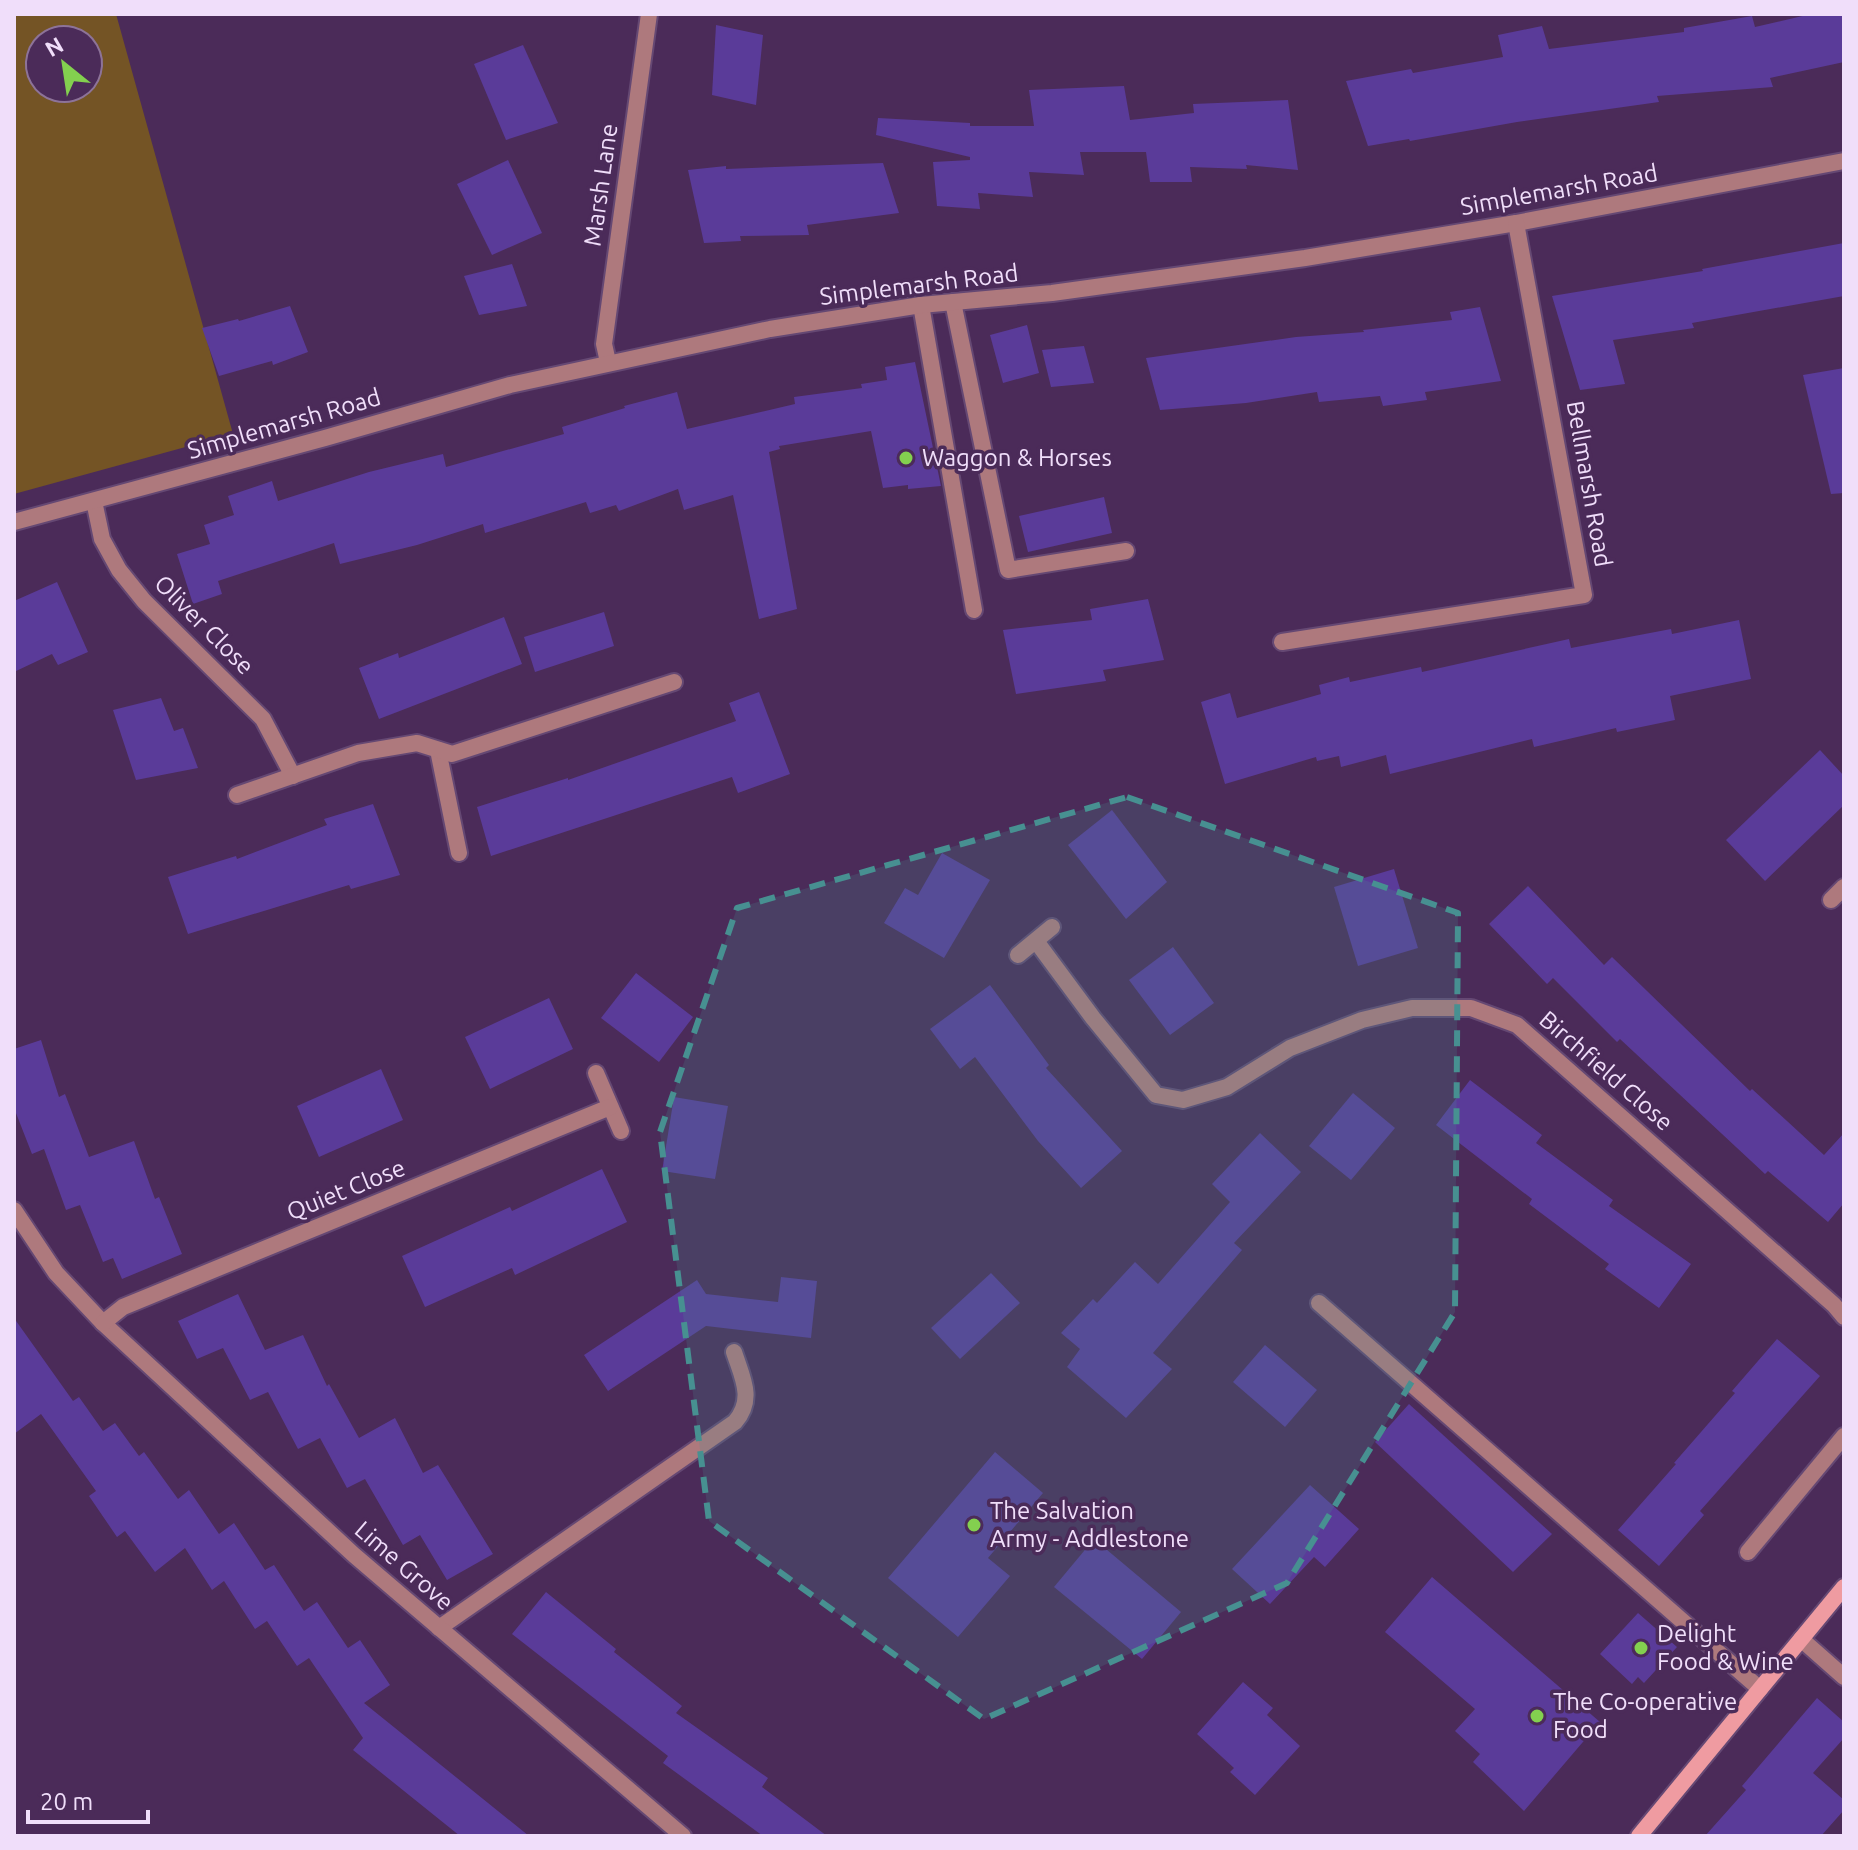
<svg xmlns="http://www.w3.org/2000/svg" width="1858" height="1850" viewBox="0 0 1858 1850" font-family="Ubuntu,sans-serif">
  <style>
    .green { fill: #745425; fill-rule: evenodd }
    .building { fill: #5a3b99 }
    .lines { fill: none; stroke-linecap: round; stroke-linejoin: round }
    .lane-casing { stroke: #654873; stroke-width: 20 }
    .street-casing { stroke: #654873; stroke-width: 20 }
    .secondary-casing { stroke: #654873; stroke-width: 20 }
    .lane { stroke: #ae797d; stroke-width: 16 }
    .street { stroke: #ae797d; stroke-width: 16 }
    .secondary { stroke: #ef9ba1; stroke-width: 16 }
    .marked { fill: #479091; fill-opacity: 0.2; stroke: #479091; stroke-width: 6; stroke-dasharray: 16 10; stroke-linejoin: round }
    .poi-dot { fill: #83d04f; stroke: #4b2b59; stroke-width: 3 }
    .labels { text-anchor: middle; stroke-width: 7; stroke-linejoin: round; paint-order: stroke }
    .street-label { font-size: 24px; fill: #f0defa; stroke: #4b2b59 }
    .poi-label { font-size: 24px; fill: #f0defa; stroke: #4b2b59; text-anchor: start }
  </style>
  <rect width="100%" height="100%" fill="#4b2b59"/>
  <path class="green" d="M14,14H116L233,434L14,494ZM40,40H88V88H40Z"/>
  <g class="building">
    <path d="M1811,14H1844V62L1770,78L1773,87L1657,96L1659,102L1517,122L1410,141L1409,139L1368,146L1346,81L1411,69L1413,73L1503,57L1498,35L1542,26L1549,49L1684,32V28L1752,16L1755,27Z"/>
    <path d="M716,25L763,35L756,105L712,95Z"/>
    <path d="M523,45L558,123L506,140L474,64Z"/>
    <path d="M1124,86L1130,120L1194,113L1193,104L1288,100L1298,170L1246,165L1247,169L1190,167L1192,182H1150L1146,152H1080L1084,175L1029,172L1033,197L978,193L980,209L937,206L933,162L970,160V157L876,135L878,118L970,123V126H1034L1029,90Z"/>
    <path d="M508,160L542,233L492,255L457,184Z"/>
    <path d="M883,163L899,213L807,225L809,235L740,236L741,241L704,243L688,170L726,166V169Z"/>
    <path d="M1844,243V296L1692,323L1694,328L1613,340L1625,384L1580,390L1552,296L1703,271L1702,269Z"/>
    <path d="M512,264L527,306L479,315L464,276Z"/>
    <path d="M290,306L308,352L273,365L272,361L219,376L202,328L238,319L239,321Z"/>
    <path d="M1480,307L1501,381L1425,392L1427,400L1383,406L1380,396L1319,402L1317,392L1246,403L1160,410L1146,358L1296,337L1364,332L1363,330L1452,320L1450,312Z"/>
    <path d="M1027,325L1039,373L1003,383L990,335Z"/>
    <path d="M1084,346L1094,383L1051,387L1042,350Z"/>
    <path d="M915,362L941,486L908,489V485L883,488L871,431L779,446L780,449L769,452L797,609L759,619L733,495L684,510L678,489L619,511L616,505L590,513L586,502L485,533L483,524L417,545L340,564L334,543L218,581L222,594L193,604L177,554L210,544L204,525L234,515L228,496L272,481L278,501L369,472L443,454L446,467L564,434L562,427L625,408L624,406L677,392L687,429L795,404L794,397L862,388L861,384L887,380L885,367Z"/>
    <path d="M1844,368V493L1831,494L1803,375Z"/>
    <path d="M1104,497L1112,533L1028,552L1019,516Z"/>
    <path d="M57,582L88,652L58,665L52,654L14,672V601Z"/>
    <path d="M1148,599L1164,660L1103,670L1106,681L1016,694L1003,630L1092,620L1090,609Z"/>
    <path d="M604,612L614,646L535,672L524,637Z"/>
    <path d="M504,617L522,664L379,719L359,668L398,653L399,658Z"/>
    <path d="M1739,620L1751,679L1670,696L1675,720L1617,732L1616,728L1534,747L1532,739L1390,774L1386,755L1341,767L1339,756L1317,761L1316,757L1225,784L1201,702L1230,693L1237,718L1321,694L1319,685L1349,677L1350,682L1421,667L1422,672L1569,639L1571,648L1671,629L1672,634Z"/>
    <path d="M759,692L790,774L738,793L732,777L491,856L477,807L568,778V780L736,721L729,703Z"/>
    <path d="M161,698L174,731L183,728L198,768L136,780L113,710Z"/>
    <path d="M1820,750L1844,776V805L1765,881L1726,840Z"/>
    <path d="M373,804L400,875L351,889L349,885L188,934L168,877L236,856L237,859L327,825L324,819Z"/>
    <path d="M1112,810L1167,882L1126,919L1068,845Z"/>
    <path d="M942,853L990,880L944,958L884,923L905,888L918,895Z"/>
    <path d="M1394,869L1418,948L1358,966L1334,887Z"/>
    <path d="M1528,886L1604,965L1612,957L1750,1091L1752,1089L1824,1155L1844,1133V1203L1828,1222L1768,1171L1765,1174L1620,1039L1617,1042L1553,978L1547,984L1489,924Z"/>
    <path d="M1173,947L1214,1003L1170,1035L1129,980Z"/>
    <path d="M636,973L693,1017L659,1062L601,1018Z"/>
    <path d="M990,985L1049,1065L1046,1068L1122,1151L1081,1188L1038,1141L975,1057L960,1069L930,1029Z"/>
    <path d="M549,998L573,1049L490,1089L465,1037Z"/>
    <path d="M41,1040L59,1097L65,1094L89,1157L134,1141L155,1199L159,1197L182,1254L122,1279L113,1258L103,1262L80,1205L66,1210L44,1149L32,1154L14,1108V1049Z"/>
    <path d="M381,1069L403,1120L319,1157L297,1106Z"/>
    <path d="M1470,1080L1542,1135L1536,1143L1613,1200L1609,1206L1691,1264L1659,1308L1605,1269L1609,1264L1529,1204L1532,1199L1436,1125Z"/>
    <path d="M1353,1093L1395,1128L1351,1180L1309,1146Z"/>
    <path d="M674,1097L728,1106L715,1179L662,1171Z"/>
    <path d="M1260,1133L1301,1172L1234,1243L1242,1250L1153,1353L1172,1369L1126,1418L1067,1367L1080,1349L1061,1333L1093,1299L1097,1303L1135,1262L1158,1284L1230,1202L1212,1184Z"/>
    <path d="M602,1169L627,1222L515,1275L512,1268L425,1307L402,1256L510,1207L512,1211Z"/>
    <path d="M991,1273L1020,1303L960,1359L931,1328Z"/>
    <path d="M781,1277L817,1281L811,1338L706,1326L608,1391L584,1355L697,1280L706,1294L778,1302Z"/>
    <path d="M238,1294L265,1350L303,1335L327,1386L329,1384L359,1438L395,1418L423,1473L438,1465L493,1554L447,1580L420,1535L403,1545L365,1479L347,1488L320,1438L298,1449L268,1392L250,1400L223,1348L197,1359L178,1321Z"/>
    <path d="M14,1318L73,1401L79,1397L103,1431L115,1423L139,1456L144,1452L178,1499L189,1490L219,1534L234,1523L265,1570L274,1565L304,1611L317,1602L348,1648L360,1640L390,1685L364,1703L529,1836H460L353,1750L363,1738L309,1658L297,1666L267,1621L255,1629L224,1581L212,1590L185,1548L155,1572L125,1531L117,1537L89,1496L96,1491L41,1414L14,1434Z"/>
    <path d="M1777,1339L1820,1376L1700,1511L1704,1515L1659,1566L1618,1530L1676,1464L1674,1463L1735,1393L1732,1391Z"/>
    <path d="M1265,1345L1317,1390L1285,1427L1233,1382Z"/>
    <path d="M1409,1404L1552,1534L1513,1572L1375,1442Z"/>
    <path d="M995,1452L1043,1493L988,1558L1010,1576L958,1637L888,1578Z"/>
    <path d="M1310,1485L1359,1529L1325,1567L1314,1557L1270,1604L1232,1569Z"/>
    <path d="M1094,1539L1181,1612L1142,1659L1054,1587Z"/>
    <path d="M1432,1577L1600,1722L1524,1811L1473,1762L1480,1754L1455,1731L1475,1709L1385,1632Z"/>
    <path d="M546,1592L616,1649L614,1652L682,1706L676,1713L768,1778L762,1787L827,1836H763L663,1763L668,1756L512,1634Z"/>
    <path d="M1638,1613L1677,1647L1644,1683L1638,1677L1632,1684L1600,1654Z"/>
    <path d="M1243,1682L1273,1708L1267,1715L1300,1746L1255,1795L1230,1772L1234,1768L1197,1734Z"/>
    <path d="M1817,1698L1844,1722V1738L1813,1773L1844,1800V1810L1821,1836H1705L1746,1790L1742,1786Z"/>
  </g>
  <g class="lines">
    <defs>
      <g id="lane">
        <path d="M953,302L1008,570L1126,551"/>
        <path d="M921,305L974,610"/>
        <path d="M1319,1303L1760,1689"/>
        <path d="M439,1628L735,1422C755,1399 742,1377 734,1352"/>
        <path d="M1801,1639L1844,1677"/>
      </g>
      <g id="street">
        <path d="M608,362L604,344L649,14"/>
        <path d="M94,501L102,539L119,570L144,601L263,719L293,776"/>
        <path d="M14,522L325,438L510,385L770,329L921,305L1052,293L1305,258L1516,223L1844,161"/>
        <path d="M1282,642L1584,595L1516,223"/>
        <path d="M438,750L459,853"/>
        <path d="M237,795L358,753L417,743L452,754L674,682"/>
        <path d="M1831,900L1844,887"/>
        <path d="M1036,941L1093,1018L1156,1095L1183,1100L1227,1087L1290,1048L1362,1020L1412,1008H1471L1517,1025L1834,1305L1844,1317"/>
        <path d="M1018,955L1052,927"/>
        <path d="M596,1073L621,1131"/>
        <path d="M14,1210L56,1273L103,1323L354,1555L683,1836"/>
        <path d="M103,1323L123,1307L610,1107"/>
        <path d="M1748,1552L1844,1436"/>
      </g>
      <path id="secondary" d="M1639,1836L1844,1587"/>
    </defs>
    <use href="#lane" class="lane-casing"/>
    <use href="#street" class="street-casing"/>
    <use href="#secondary" class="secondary-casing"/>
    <use href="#lane" class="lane"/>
    <use href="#street" class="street"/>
    <use href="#secondary" class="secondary"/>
  </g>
  <path class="marked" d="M1127,797L1458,913L1455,1312L1287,1583L984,1719L709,1521L660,1132L737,908Z"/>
  <g class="poi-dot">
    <circle cx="906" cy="458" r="8"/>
    <circle cx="974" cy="1525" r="8"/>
    <circle cx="1641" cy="1648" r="8"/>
    <circle cx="1537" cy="1716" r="8"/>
  </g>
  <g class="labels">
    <g class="street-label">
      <text transform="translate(601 185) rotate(-82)" y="8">Marsh Lane</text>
      <text transform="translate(1559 190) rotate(-10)" y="8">Simplemarsh Road</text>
      <text transform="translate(919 285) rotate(-7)" y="8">Simplemarsh Road</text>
      <text transform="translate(284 424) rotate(-16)" y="8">Simplemarsh Road</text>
      <text transform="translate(1589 484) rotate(80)" y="8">Bellmarsh Road</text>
      <text transform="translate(204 625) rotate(45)" y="8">Oliver Close</text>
      <text transform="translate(1606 1071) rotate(41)" y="8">Birchfield Close</text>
      <text transform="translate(346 1190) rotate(-22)" y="8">Quiet Close</text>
      <text transform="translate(404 1566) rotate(41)" y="8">Lime Grove</text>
    </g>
    <g class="poi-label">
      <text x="922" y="466">Waggon &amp; Horses</text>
      <text x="990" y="1519">The Salvation<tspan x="990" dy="28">Army - Addlestone</tspan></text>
      <text x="1657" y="1642">Delight<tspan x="1657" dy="28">Food &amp; Wine</tspan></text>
      <text x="1553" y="1710">The Co-operative<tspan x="1553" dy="28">Food</tspan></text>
    </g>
  </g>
  <rect width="1858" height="1850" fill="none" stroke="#f0defa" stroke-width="32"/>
  <g transform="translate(64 64) rotate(330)"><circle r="38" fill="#4b2b59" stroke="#8d7399" stroke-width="2"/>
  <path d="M0-6L14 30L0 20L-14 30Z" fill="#83d04f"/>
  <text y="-12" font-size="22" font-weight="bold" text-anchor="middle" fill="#f0defa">N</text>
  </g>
  <path d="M28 1810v12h120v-12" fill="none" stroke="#f0defa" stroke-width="4"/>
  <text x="40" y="1810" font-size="24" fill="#f0defa" stroke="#4b2b59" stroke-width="6" paint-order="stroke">20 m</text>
</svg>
